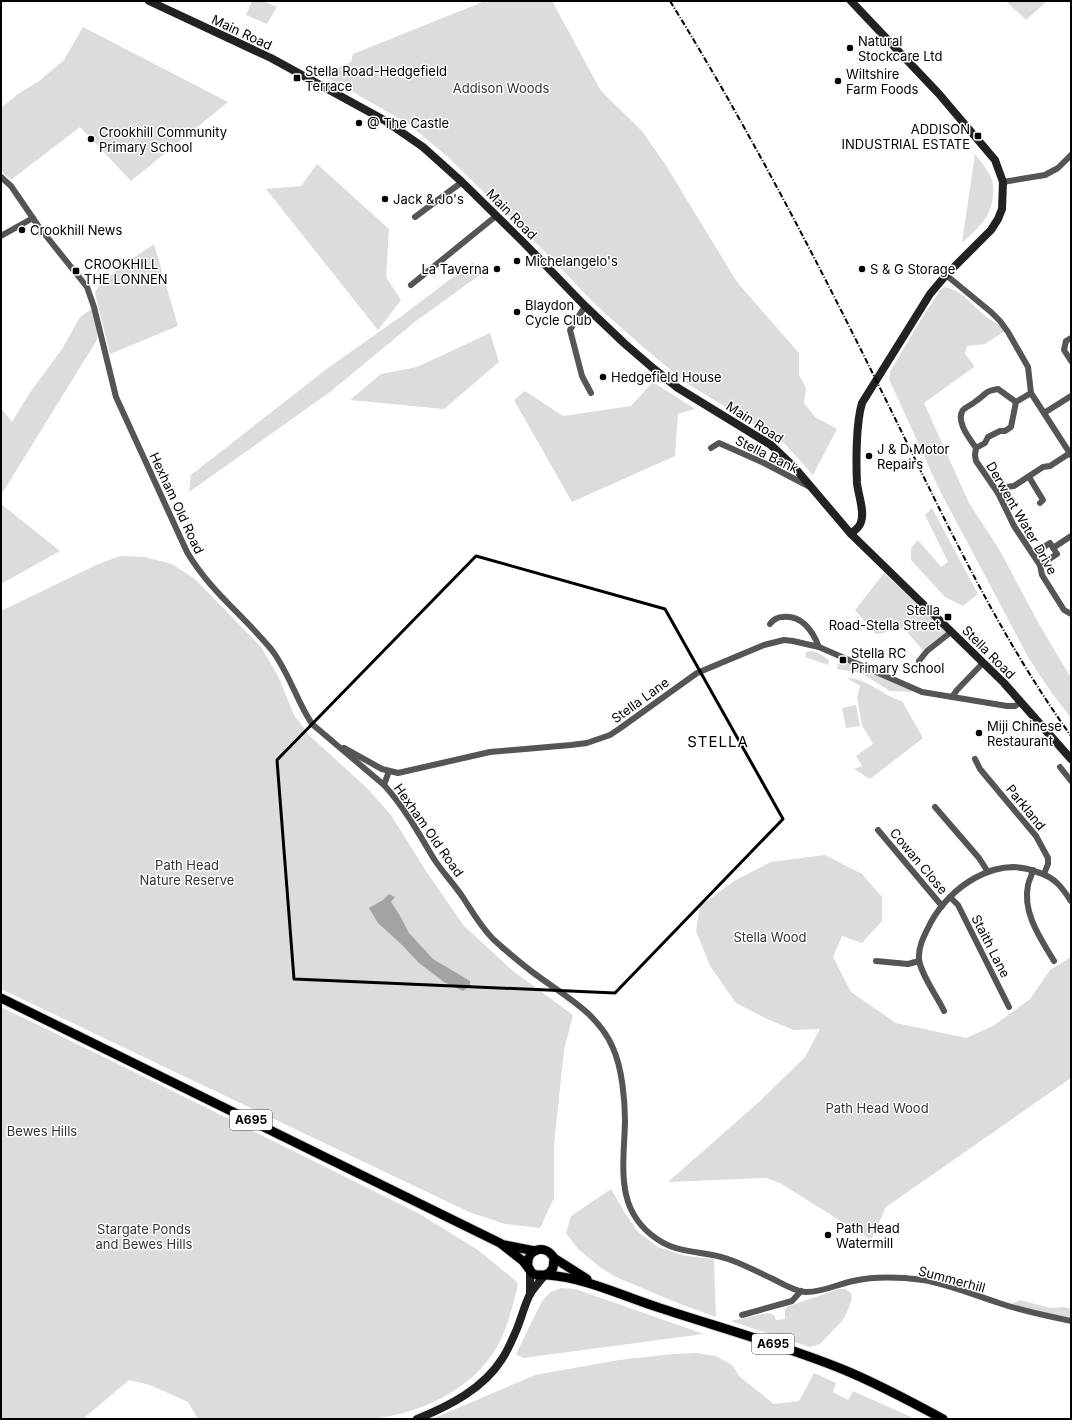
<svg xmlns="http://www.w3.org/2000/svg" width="1072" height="1420" viewBox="0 0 1072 1420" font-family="Inter,sans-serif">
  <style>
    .green { fill: #dcdcdc }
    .water { fill: #a3a3a3 }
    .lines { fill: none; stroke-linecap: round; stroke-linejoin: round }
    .primary-casing { stroke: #dbdbdb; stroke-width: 11 }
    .street { stroke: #555; stroke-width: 6 }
    .secondary { stroke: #222; stroke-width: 8 }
    .primary { stroke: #000; stroke-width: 9 }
    .rail { stroke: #000; stroke-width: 2; stroke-dasharray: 6 2 1 2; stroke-linecap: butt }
    .marked { fill: none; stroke: #000; stroke-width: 3; stroke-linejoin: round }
    .poi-dot { fill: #000; stroke: #fff; stroke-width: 1.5 }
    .labels { text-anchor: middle; stroke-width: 3; stroke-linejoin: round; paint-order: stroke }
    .shield { fill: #fff; stroke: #4c4c4c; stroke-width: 1 }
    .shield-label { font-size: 12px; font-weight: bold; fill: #000 }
    .street-label { font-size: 13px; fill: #000; stroke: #fff }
    .poi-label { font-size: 13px; fill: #000; stroke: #fff; text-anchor: start }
    .park-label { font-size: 13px; fill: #333; stroke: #fff }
    .quarter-label { font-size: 15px; letter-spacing: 1px; fill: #000; stroke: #fff }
  </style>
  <rect width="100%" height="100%" fill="#fff"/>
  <g class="green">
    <path d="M252,1H263L277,7L267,24L246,15Z"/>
    <path d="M485,1H552L601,91L642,131L665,164L737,282L799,353V375L806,388L804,403L815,417L837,429L813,475L784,443L685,382L642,346L597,306L546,253L448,157L407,123L323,75L351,62L353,54Z"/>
    <path d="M1006,1H1047L1026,20Z"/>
    <path d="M83,27L228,102L131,181L80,127L11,180L1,171V108L18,94L39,81L64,60Z"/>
    <path d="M975,154C981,162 989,171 992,180C996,193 991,213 982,223C976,230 969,236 962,243Z"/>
    <path d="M317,164L389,229L386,277L401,300L378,330L266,189L301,186Z"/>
    <path d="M154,244L178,326L110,354L95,293C102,277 139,255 154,244Z"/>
    <path d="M473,262L481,274L416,321L330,392L189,492L191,475L328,368L403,315Z"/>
    <path d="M945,287C962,290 973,306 985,316C993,322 998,323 1005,331L985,344L967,346L965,354L973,364L974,367L924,403L969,503L999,549L1039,624L1071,678V718L1051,692L1028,657L939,489L889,379L891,370L920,321L941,289Z"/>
    <path d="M93,308L97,324V340L1,495V408L12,422L29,394L62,349L80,317Z"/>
    <path d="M490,333L499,362L444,409L350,400L381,374L417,367Z"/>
    <path d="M653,382L695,409L678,414L675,456L572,502L514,400L525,391L563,416L631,406Z"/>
    <path d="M1,504L60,551L1,584Z"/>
    <path d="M932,508L978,594L963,606L945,597L911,560V548L918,540L941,567L948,562L925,515Z"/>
    <path d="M120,556L145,557L172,564L195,579L261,647L278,676L294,715L310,736L368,789L391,815L426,871L464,926L513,971L573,1015L564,1050L554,1145V1198L540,1228L505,1224L469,1212L1,989V611L96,565Z"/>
    <path d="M884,573L946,632L923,650L906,631L897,626L884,633L876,634L855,610Z"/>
    <path d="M811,651L816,652L829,660L828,665L805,657L806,652Z"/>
    <path d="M844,660L914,690L911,692L890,691L861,673L837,669L838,664Z"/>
    <path d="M847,678C868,678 882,696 902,701L923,738L870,779L854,769L862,766L856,756L873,744L862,725L857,697L860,686Z"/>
    <path d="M856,705L860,726L846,728L842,708Z"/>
    <path d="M825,855L862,874L882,897V921L862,943L842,936L833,957L851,992L896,1023L966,1038L993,1026L1030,999L1050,970L1071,957V1078L886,1207L871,1240L780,1183L766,1178L668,1182L760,1101L805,1057L820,1029L794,1030L767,1019L736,1003L710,966L696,931L700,906L734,881L771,862Z"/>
    <path d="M1,1007L110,1060L418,1213L478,1250L516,1281L518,1285C512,1308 506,1336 491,1356C466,1392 419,1413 377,1418C352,1420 326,1419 301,1419C267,1419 232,1419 198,1419L188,1402L150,1385L129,1380L83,1419H1Z"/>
    <path d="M611,1189L625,1213L638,1232L658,1247L686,1256L714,1259L716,1317L680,1304L616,1277L601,1268L578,1249L566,1233L571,1216Z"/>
    <path d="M561,1288L575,1289L704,1334L523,1358L516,1354L542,1301L551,1292Z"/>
    <path d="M839,1289H845L851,1293L852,1298L848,1310L843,1320L820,1344L810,1347L730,1321L768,1313L774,1315L776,1320L785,1319V1312L786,1307Z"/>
    <path d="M1020,1300L1050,1308L1064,1307L1071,1309V1319L1012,1304Z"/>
    <path d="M696,1353L716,1356L732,1365L740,1377L774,1404L799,1401L814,1373L836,1383L833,1392L848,1400L853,1391L911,1417L912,1419H432L535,1375L619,1360L673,1354Z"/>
  </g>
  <path class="water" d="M389,894L395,897L391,902L399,914L409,933L433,959L470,981V986L463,991L444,982L419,963L401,944L378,923L369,908L383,900Z"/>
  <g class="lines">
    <defs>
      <g id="primary">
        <path d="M1,998L500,1243L523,1261L532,1273L536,1275H545L549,1273L553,1268L554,1258C545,1243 526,1249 528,1266"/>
        <path d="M505,1245L535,1251"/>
        <path d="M554,1258L587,1279"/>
        <path d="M547,1275C587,1278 622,1296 660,1308C721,1328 783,1345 842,1369C876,1383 910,1401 943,1419"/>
      </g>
    </defs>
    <use href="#primary" class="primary-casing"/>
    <g class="street">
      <path d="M1,177L11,186L39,227L87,287L94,307L116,397L187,552C210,591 243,615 271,649C289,672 296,700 312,724L384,785C405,808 419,834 434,859C443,873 455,885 464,899C473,913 481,927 493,939C505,950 518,961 531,971C561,994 598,1012 613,1048C622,1068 625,1100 625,1121C624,1166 614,1210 657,1239C680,1255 703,1250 728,1259C743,1264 758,1272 773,1279C783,1284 794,1291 805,1292C821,1293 838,1284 853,1281C876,1276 900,1277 923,1280C948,1284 974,1295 999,1303C1022,1311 1047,1316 1071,1321"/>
      <path d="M1003,182L1045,175L1058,168L1071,155"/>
      <path d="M415,217L462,182"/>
      <path d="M1,236L33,218"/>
      <path d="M946,275L991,312L1000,321L1008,332L1028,367L1031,393L1071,455"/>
      <path d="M411,285L496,216"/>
      <path d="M585,306L570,330L582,376L591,393"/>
      <path d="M1071,338L1066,341L1064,350L1071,361"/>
      <path d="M1016,402L998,389C984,391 987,394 976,401C973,404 966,407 963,410C955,421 970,439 976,448L975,455L976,461L998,493L1014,526L1040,565L1042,575L1064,610L1071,614"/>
      <path d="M1044,413L1071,396"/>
      <path d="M711,448L719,443L764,463L810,487"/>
      <path d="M976,448L985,443L988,437L1000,431H1005L1011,427L1016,402L1031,393"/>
      <path d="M1029,477L1043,500L1040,503"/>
      <path d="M998,493L1006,487L1014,486L1043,467L1050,466L1070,453"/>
      <path d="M1053,548L1071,536"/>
      <path d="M1033,554L1050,543L1057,554L1040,565"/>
      <path d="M770,624C773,620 778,617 783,617C802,615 813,632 819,647"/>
      <path d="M919,661L927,651L951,632"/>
      <path d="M952,697L957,690L983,663"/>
      <path d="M344,748L382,769L398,773L490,752L571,745L587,743L610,735L619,729L697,673L764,645L784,640L793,641L819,647L922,692L1007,706H1015L1021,702"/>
      <path d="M975,759L980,769L1036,836L1048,858V864L1044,874"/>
      <path d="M1060,767L1071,781"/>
      <path d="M384,785L389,771"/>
      <path d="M935,807L979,858L988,872"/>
      <path d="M878,830L942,906"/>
      <path d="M1033,870C1032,875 1029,880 1028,885C1022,913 1041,939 1054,961"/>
      <path d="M950,897L958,905L1009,1007"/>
      <path d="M876,961L908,964L919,961"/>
      <path d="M944,1011C938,998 920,973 919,959C918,946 925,934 931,922C950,887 996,855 1037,872C1044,874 1052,878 1058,884C1063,889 1067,895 1071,901"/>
      <path d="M742,1315L792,1301L801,1291"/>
    </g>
    <g class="secondary">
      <path d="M149,1L271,58L384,120L423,147L462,182L524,243L585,306L625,344L654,369L678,388L771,445L795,468L851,534L1004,683L1071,759"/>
      <path d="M851,1L939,94L995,160L1003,182L1002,209L998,219L991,230L946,275L930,294L862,403C856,423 856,461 857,483C858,494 865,512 861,522C860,527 855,530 851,534"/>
      <path d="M530,1269V1294"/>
      <path d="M417,1419C449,1406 483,1389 502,1359C508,1350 512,1340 516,1331C521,1320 524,1306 530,1294C534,1288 540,1281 545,1275"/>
    </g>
    <use href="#primary" class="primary"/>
    <path class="rail" d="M670,1C746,124 813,253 877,382C937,502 992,626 1071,736"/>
  </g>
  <path class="marked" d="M476,556L665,609L783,819L615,993L294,979L277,760Z"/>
  <g class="poi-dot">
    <circle cx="850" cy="48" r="4"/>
    <rect x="293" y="74" width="8" height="8" rx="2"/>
    <circle cx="838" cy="81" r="4"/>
    <circle cx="359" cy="123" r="4"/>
    <rect x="974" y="132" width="8" height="8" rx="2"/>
    <circle cx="91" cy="139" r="4"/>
    <circle cx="385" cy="199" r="4"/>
    <circle cx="22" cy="230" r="4"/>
    <circle cx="517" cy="261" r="4"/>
    <circle cx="497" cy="269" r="4"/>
    <circle cx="862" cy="269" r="4"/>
    <rect x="72" y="267" width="8" height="8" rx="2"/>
    <circle cx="517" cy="312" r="4"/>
    <circle cx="603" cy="377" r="4"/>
    <circle cx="869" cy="456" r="4"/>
    <rect x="944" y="613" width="8" height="8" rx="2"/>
    <rect x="839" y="656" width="8" height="8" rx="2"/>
    <circle cx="979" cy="733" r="4"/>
    <circle cx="828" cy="1235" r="4"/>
  </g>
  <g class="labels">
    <g class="shield">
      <rect x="230" y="1110" width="42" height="20" rx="3"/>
      <rect x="752" y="1334" width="42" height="20" rx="3"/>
    </g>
    <g class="shield-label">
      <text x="251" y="1124">A695</text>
      <text x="773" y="1348">A695</text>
    </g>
    <g class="street-label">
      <text transform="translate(242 32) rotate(25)" y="5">Main Road</text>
      <text transform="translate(512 214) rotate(45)" y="5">Main Road</text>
      <text transform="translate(755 422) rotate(33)" y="5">Main Road</text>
      <text transform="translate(767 454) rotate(26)" y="5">Stella Bank</text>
      <text transform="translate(177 503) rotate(65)" y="5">Hexham Old Road</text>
      <text transform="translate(1022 518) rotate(60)" y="5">Derwent Water Drive</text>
      <text transform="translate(989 652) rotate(45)" y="5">Stella Road</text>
      <text transform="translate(640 700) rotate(-36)" y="5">Stella Lane</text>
      <text transform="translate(1026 807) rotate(51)" y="5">Parkland</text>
      <text transform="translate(429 830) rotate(55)" y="5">Hexham Old Road</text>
      <text transform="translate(919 861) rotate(50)" y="5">Cowan Close</text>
      <text transform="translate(991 946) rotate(63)" y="5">Staith Lane</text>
      <text transform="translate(952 1279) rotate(15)" y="5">Summerhill</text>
    </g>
    <g class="poi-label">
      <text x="858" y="46">Natural<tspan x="858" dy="15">Stockcare Ltd</tspan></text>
      <text x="305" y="76">Stella Road-Hedgefield<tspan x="305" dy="15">Terrace</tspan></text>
      <text x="846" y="79">Wiltshire<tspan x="846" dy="15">Farm Foods</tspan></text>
      <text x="367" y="128">@ The Castle</text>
      <text x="970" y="134" text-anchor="end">ADDISON<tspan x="970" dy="15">INDUSTRIAL ESTATE</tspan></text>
      <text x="99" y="137">Crookhill Community<tspan x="99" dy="15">Primary School</tspan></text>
      <text x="393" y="204">Jack &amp; Jo's</text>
      <text x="30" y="235">Crookhill News</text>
      <text x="525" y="266">Michelangelo's</text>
      <text x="84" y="269">CROOKHILL<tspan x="84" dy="15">THE LONNEN</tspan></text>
      <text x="489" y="274" text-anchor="end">La Taverna</text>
      <text x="870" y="274">S &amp; G Storage</text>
      <text x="525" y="310">Blaydon<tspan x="525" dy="15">Cycle Club</tspan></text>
      <text x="611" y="382">Hedgefield House</text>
      <text x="877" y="454">J &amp; D Motor<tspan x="877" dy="15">Repairs</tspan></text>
      <text x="940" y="615" text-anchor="end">Stella<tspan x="940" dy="15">Road-Stella Street</tspan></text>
      <text x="851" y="658">Stella RC<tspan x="851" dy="15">Primary School</tspan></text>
      <text x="987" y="731">Miji Chinese<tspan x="987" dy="15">Restaurant</tspan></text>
      <text x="836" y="1233">Path Head<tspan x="836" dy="15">Watermill</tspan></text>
    </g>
    <g class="park-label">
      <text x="501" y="93">Addison Woods</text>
      <text x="187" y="870">Path Head<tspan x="187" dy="15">Nature Reserve</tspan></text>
      <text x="770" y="942">Stella Wood</text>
      <text x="877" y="1113">Path Head Wood</text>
      <text x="42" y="1136">Bewes Hills</text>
      <text x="144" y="1234">Stargate Ponds<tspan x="144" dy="15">and Bewes Hills</tspan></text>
    </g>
    <g class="quarter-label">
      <text x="718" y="747">STELLA</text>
    </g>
  </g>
  <rect width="1072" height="1420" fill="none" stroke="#000000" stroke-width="4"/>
</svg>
